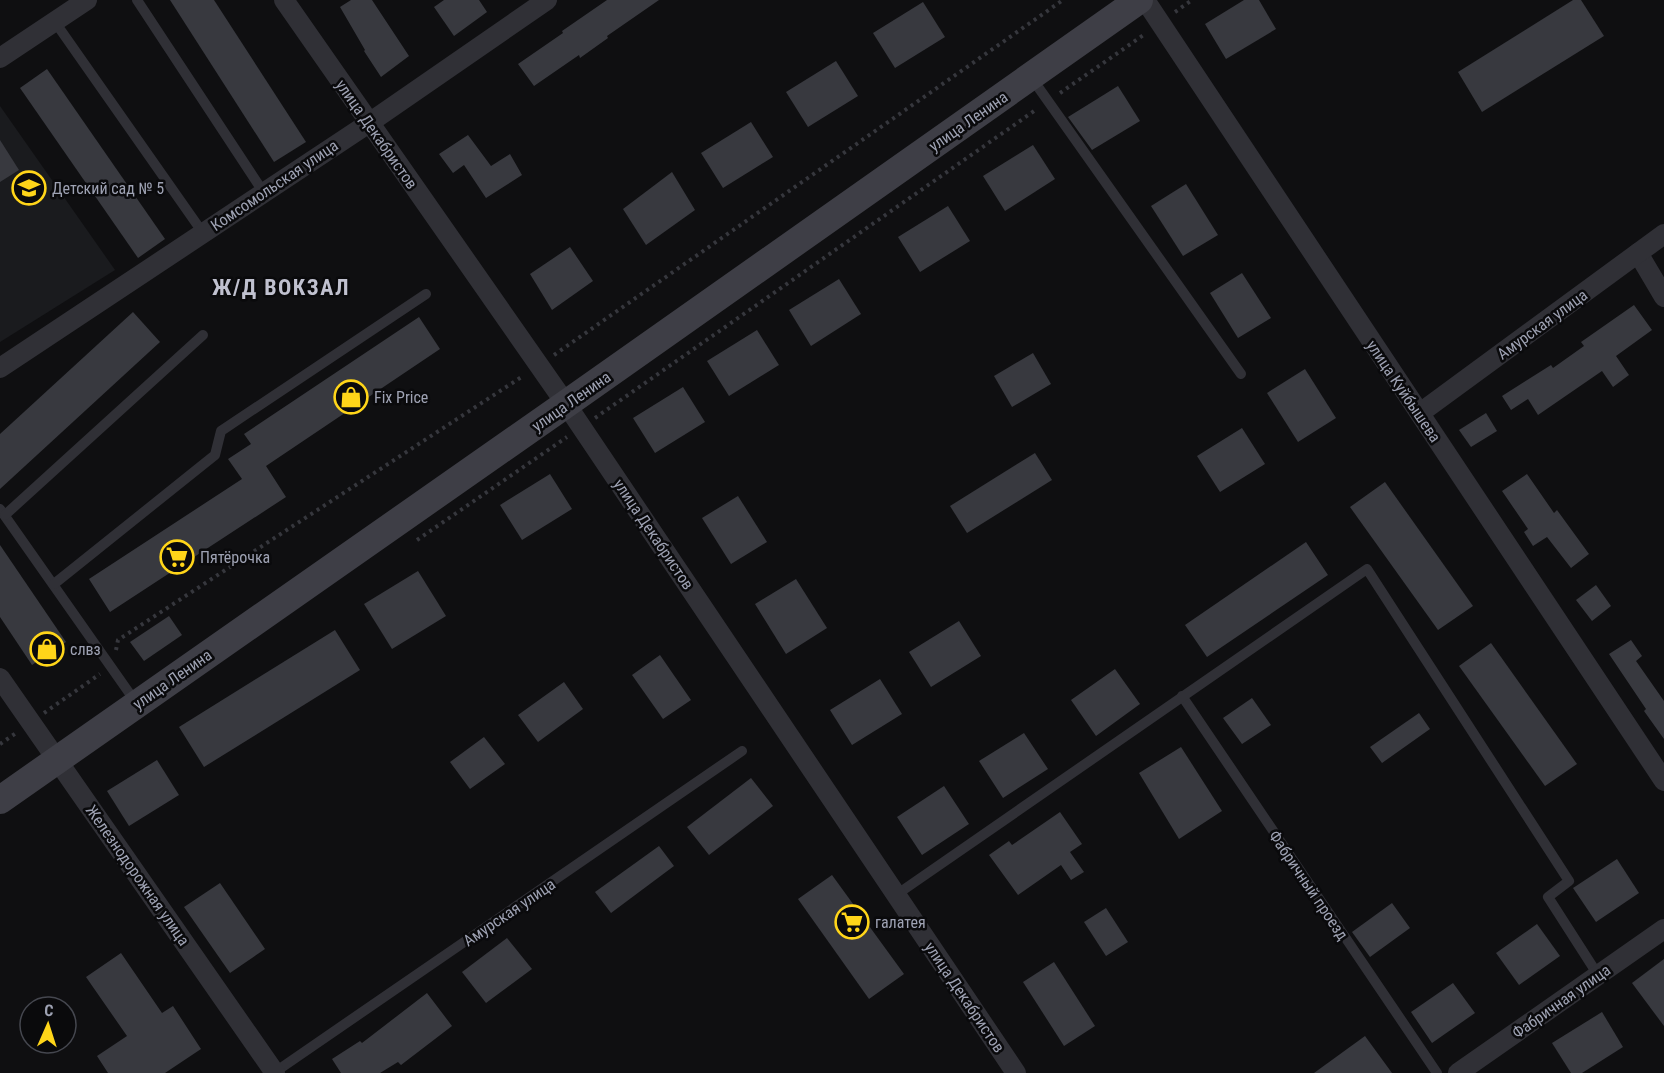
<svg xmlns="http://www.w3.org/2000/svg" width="1664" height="1073" viewBox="0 0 1664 1073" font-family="'Roboto Condensed',sans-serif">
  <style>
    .built { fill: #1a1b1e }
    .building { fill: #38393f }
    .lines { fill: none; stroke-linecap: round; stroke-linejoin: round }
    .path { stroke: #36373d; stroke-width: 4; stroke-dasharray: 3 4.5; stroke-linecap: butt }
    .lane { stroke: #303036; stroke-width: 10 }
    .street { stroke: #303036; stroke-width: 20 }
    .secondary { stroke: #3e3e46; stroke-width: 28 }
    .labels { text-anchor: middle; stroke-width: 5; stroke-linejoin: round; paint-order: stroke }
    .street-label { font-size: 16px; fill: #9ea2b3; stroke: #0a0a0c }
    .poi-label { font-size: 16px; fill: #9ea2b3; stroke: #0a0a0c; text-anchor: start }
    .district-label { font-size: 22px; font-weight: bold; letter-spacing: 1.5px; fill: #c0c1cf; stroke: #0a0a0c }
  </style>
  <rect width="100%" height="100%" fill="#0f0f11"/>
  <path class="built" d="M0,106L115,270L0,342Z"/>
  <g class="building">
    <path d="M170,0H214L306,142L274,162Z"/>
    <path d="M351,0H372L409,56L381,77L364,51L365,50L340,7Z"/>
    <path d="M444,0H479L487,12L454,36L434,7Z"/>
    <path d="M607,0H659L607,36L608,38L580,58L579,55L534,86L518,64L563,33L562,31Z"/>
    <path d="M1244,0H1259L1276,29L1226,59L1205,24Z"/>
    <path d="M1573,0H1581L1604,36L1482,112L1458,72Z"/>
    <path d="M923,2L945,37L895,68L873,33Z"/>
    <path d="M836,61L858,96L808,127L786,92Z"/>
    <path d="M47,69L165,239L138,258L20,88Z"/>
    <path d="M1118,86L1140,121L1092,150L1068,117Z"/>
    <path d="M751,122L773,157L723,188L701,153Z"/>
    <path d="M468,135L491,166L510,154L522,175L486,198L464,165L453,173L439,154Z"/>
    <path d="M0,140L19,170L0,182Z"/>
    <path d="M1033,145L1055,179L1005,211L983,176Z"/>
    <path d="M672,172L695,210L646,245L623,209Z"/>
    <path d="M1186,184L1218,235L1183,256L1151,206Z"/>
    <path d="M948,206L970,241L920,272L898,237Z"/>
    <path d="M570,247L593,281L552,310L530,274Z"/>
    <path d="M1242,273L1271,318L1238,338L1210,293Z"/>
    <path d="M839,279L861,314L811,346L789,310Z"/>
    <path d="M1634,305L1652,330L1616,356L1629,375L1613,387L1602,371L1538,415L1528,399L1511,410L1502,396L1551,365L1553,368L1584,346L1581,342Z"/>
    <path d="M133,312L160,342L0,489V434Z"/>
    <path d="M419,317L440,349L266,466L286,497L110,612L89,579L242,479L228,459L251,444L244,434Z"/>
    <path d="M757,330L779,365L729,396L707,361Z"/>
    <path d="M1033,353L1051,384L1012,407L994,376Z"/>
    <path d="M1305,369L1336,418L1298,442L1267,393Z"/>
    <path d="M683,387L705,422L655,453L633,418Z"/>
    <path d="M1486,413L1497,431L1471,447L1459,430Z"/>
    <path d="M1242,428L1265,464L1220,492L1197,456Z"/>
    <path d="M1035,453L1052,480L967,533L950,506Z"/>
    <path d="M550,474L572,509L522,540L500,505Z"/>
    <path d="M1527,474L1554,513L1557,510L1589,554L1571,568L1547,537L1533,546L1524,532L1528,529L1502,491Z"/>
    <path d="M1385,482L1473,606L1438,630L1350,507Z"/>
    <path d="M738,496L767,542L731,564L702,518Z"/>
    <path d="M1306,542L1328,575L1207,657L1185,625Z"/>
    <path d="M0,545L66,642L32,665L0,617Z"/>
    <path d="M418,571L446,616L392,649L364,604Z"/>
    <path d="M796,579L827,628L786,654L755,604Z"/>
    <path d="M1596,585L1611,606L1592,621L1576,600Z"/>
    <path d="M169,616L182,635L144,661L130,642Z"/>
    <path d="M959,621L981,656L931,687L909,652Z"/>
    <path d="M335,630L360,670L204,767L179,727Z"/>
    <path d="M1631,640L1642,656L1636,661L1664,701V739L1644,711L1646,709L1609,654Z"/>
    <path d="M1491,643L1577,764L1545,786L1459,666Z"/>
    <path d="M660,655L691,700L663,719L632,675Z"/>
    <path d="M1115,669L1140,704L1096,736L1071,700Z"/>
    <path d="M880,679L902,714L852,745L830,710Z"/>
    <path d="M564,682L583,709L538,742L518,715Z"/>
    <path d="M1252,698L1271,725L1242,744L1223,718Z"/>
    <path d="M1419,713L1430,729L1382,763L1370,747Z"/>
    <path d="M1024,733L1048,769L1003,798L979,761Z"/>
    <path d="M484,737L505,764L470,789L450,762Z"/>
    <path d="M1181,747L1222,811L1179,839L1139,773Z"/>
    <path d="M157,760L179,795L129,826L107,791Z"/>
    <path d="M751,778L773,806L709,855L687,827Z"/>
    <path d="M944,786L969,824L922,855L897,817Z"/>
    <path d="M1060,812L1082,844L1070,852L1084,872L1071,880L1061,865L1018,895L989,855L1009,841L1012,845Z"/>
    <path d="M659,846L674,866L611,913L595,892Z"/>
    <path d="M1617,859L1639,893L1596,922L1573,888Z"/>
    <path d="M832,875L904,974L869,999L798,899Z"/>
    <path d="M220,883L265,949L230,973L184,907Z"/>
    <path d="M1392,903L1410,928L1370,957L1352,932Z"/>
    <path d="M1106,908L1128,942L1106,956L1084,922Z"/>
    <path d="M1537,924L1560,956L1519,985L1496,953Z"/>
    <path d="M507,938L532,969L486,1003L462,972Z"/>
    <path d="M121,953L162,1013L173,1006L201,1049L165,1073H108L97,1056L127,1036L86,977Z"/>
    <path d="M1664,959V1026L1632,983Z"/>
    <path d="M1054,962L1095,1026L1064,1046L1023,982Z"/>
    <path d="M1453,983L1475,1013L1432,1043L1411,1012Z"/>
    <path d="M427,993L452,1026L401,1065L398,1062L380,1073H341L332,1059L360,1041L362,1043Z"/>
    <path d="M1602,1012L1623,1047L1582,1073H1571L1552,1043Z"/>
    <path d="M1365,1036L1392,1073H1314Z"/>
  </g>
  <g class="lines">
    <g class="path">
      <path d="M1175,12L1192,0"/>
      <path d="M1060,93L1145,34"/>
      <path d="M554,355L1063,0"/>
      <path d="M595,418L1037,109"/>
      <path d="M417,540L567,437"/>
      <path d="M116,650L118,640L523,376"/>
      <path d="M44,713L100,674"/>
      <path d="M0,744L16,733"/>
    </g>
    <g class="lane">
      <path d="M137,0L264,193"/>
      <path d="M55,22L203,233"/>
      <path d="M1031,77L1241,374"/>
      <path d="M0,509L137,704"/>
      <path d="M5,515L203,335"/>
      <path d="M54,584L215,455L221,431L426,294"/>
      <path d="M1182,696L1437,1073"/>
      <path d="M896,895L1367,569L1569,881L1548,897L1598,975"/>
      <path d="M275,1072L742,751"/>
    </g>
    <g class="street">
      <path d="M284,0L566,404L1016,1073"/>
      <path d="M1145,0L1664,781"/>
      <path d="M0,58L87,0"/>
      <path d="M1638,253L1664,297"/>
      <path d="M0,368L369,123L547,0"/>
      <path d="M1420,413L1664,234"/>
      <path d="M0,678L275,1073"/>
      <path d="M1458,1073L1664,929"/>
    </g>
    <path class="secondary" d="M0,800L566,404L1139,0"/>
  </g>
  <defs>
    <symbol id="school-ring" viewBox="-11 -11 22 22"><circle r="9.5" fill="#0a0a0c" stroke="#ffd519" stroke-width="1.5"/><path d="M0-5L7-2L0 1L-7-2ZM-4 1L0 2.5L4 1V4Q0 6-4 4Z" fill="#ffd519"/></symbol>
    <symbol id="shop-ring" viewBox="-11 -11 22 22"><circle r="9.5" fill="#0a0a0c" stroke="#ffd519" stroke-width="1.5"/><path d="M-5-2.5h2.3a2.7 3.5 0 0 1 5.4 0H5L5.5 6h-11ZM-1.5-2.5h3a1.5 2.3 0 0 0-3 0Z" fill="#ffd519"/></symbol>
    <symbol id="supermarket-ring" viewBox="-11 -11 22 22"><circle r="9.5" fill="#0a0a0c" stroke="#ffd519" stroke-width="1.5"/><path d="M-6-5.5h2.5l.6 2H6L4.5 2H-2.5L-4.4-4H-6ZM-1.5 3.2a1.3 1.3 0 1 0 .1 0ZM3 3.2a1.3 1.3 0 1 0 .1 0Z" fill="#ffd519"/></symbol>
  </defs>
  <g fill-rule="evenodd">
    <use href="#school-ring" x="10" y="169" width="38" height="38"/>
    <use href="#shop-ring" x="332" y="378" width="38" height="38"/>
    <use href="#supermarket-ring" x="158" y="538" width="38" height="38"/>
    <use href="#shop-ring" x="28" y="630" width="38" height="38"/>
    <use href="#supermarket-ring" x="833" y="903" width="38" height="38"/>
  </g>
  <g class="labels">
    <g class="street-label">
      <text transform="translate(968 121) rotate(-35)" y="6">улица Ленина</text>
      <text transform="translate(377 134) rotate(55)" y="6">улица Декабристов</text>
      <text transform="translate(274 185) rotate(-34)" y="6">Комсомольская улица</text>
      <text transform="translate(1542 324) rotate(-36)" y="6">Амурская улица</text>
      <text transform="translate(1404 391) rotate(56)" y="6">улица Куйбышева</text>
      <text transform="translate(571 401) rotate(-35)" y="6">улица Ленина</text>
      <text transform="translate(654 534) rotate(56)" y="6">улица Декабристов</text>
      <text transform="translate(172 679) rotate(-35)" y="6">улица Ленина</text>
      <text transform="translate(138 875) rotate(55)" y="6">Железнодорожная улица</text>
      <text transform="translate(1309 885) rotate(56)" y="6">Фабричный проезд</text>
      <text transform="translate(509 912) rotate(-34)" y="6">Амурская улица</text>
      <text transform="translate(965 997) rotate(56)" y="6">улица Декабристов</text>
      <text transform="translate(1561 1001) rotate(-35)" y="6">Фабричная улица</text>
    </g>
    <g class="poi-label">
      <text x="52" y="194">Детский сад № 5</text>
      <text x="374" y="403">Fix Price</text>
      <text x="200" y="563">Пятёрочка</text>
      <text x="70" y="655">слвз</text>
      <text x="875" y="928">галатея</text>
    </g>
    <g class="district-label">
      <text x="281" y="295">Ж/Д ВОКЗАЛ</text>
    </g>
  </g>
  <g transform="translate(48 1025) rotate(3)"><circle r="28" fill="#0a0a0c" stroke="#45474f" stroke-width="1.5"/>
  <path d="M0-4.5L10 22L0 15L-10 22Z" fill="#ffd519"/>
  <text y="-9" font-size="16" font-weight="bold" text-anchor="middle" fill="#9ea2b3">С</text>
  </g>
</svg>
